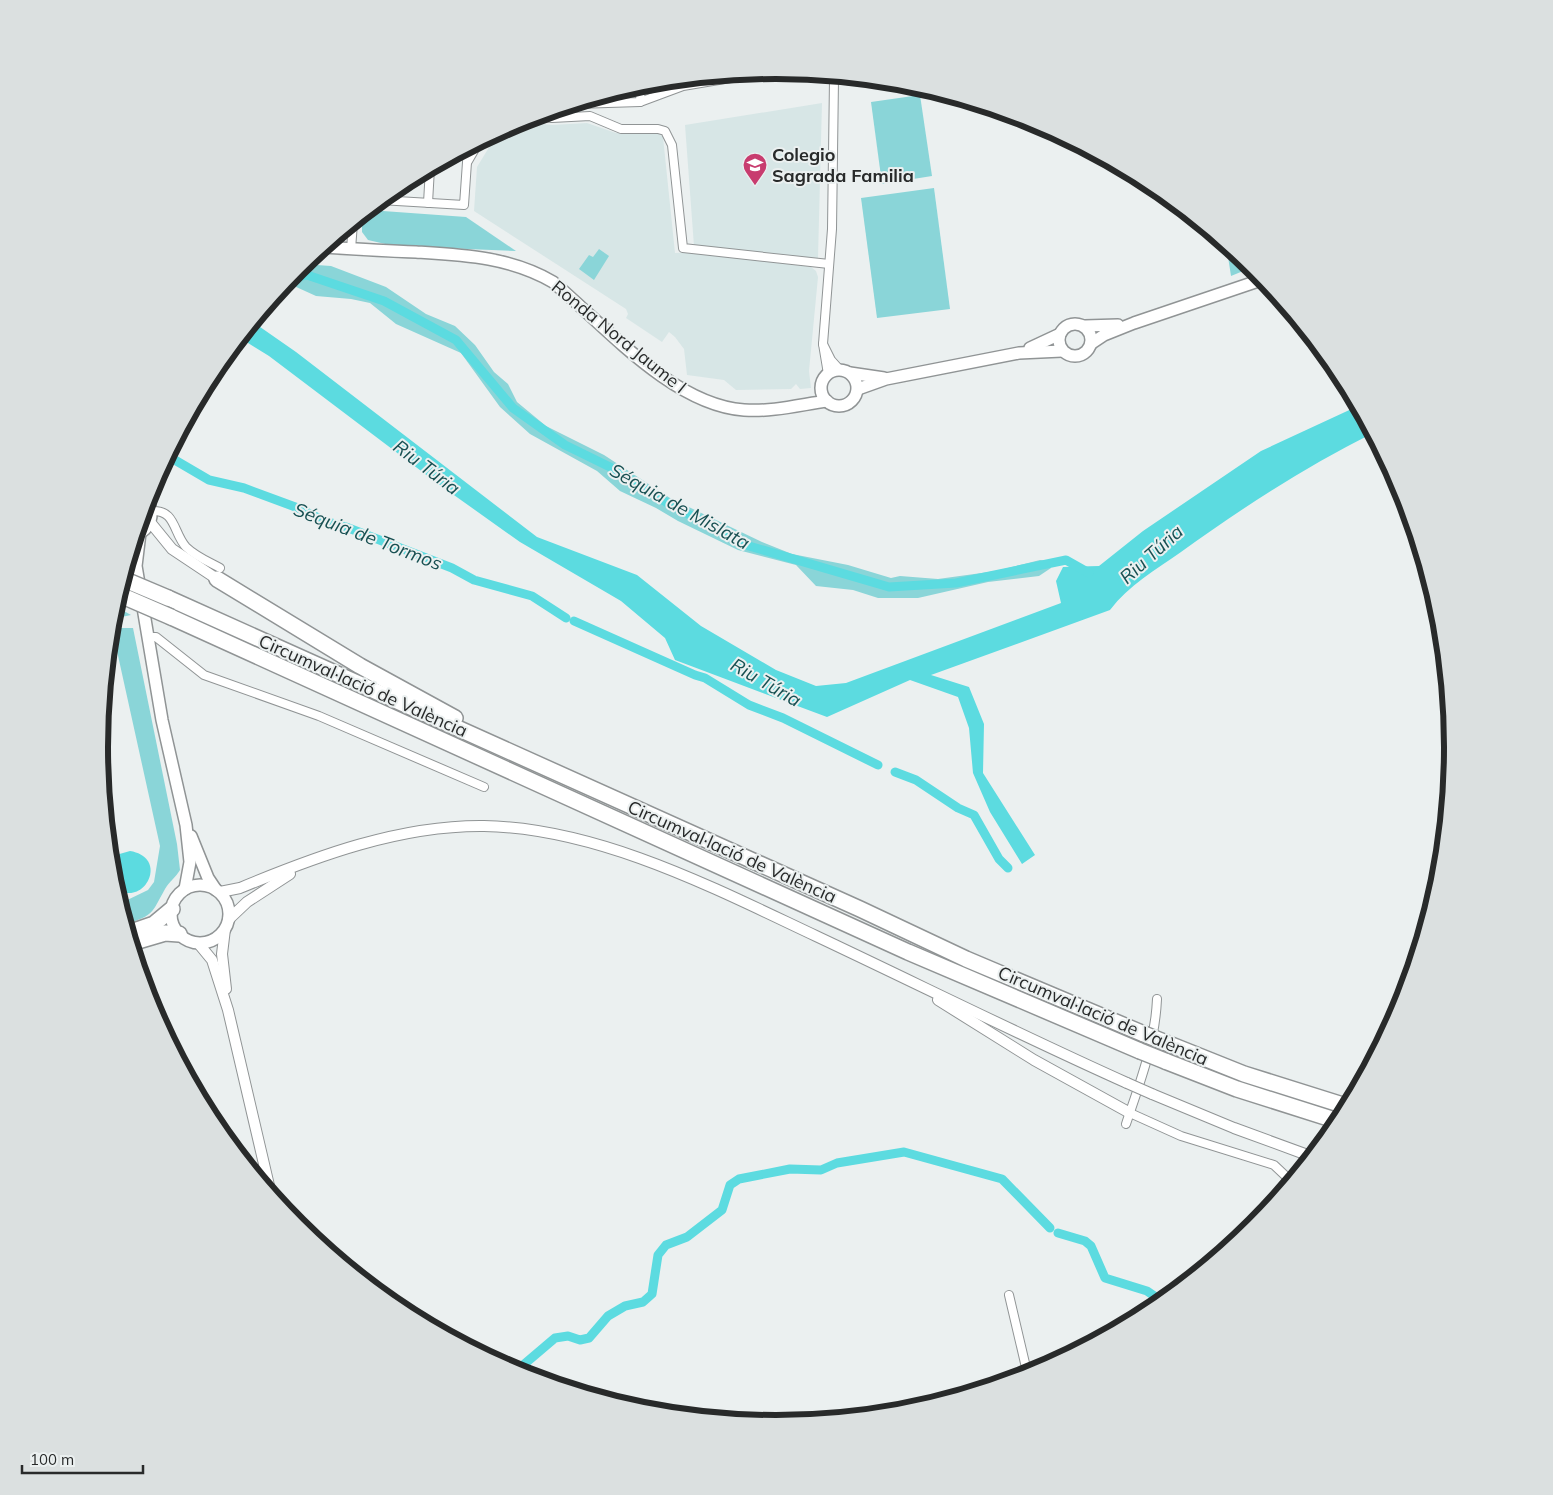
<svg xmlns="http://www.w3.org/2000/svg" width="1553" height="1495" viewBox="0 0 1553 1495" font-family="Mulish,sans-serif">
  <style>
    .built { fill: #d7e6e6 }
    .green { fill: #8ad5d8 }
    .water { fill: #5cdbe0 }
    .lines { fill: none; stroke-linecap: round; stroke-linejoin: round }
    .canal { stroke: #5cdbe0; stroke-width: 9 }
    .minor-casing { stroke: #909495; stroke-width: 10 }
    .tertiary-casing { stroke: #909495; stroke-width: 12 }
    .secondary-casing { stroke: #909495; stroke-width: 14 }
    .motorway-casing { stroke: #909495; stroke-width: 18 }
    .minor { stroke: #fff; stroke-width: 8 }
    .tertiary { stroke: #fff; stroke-width: 10 }
    .secondary { stroke: #fff; stroke-width: 11 }
    .motorway { stroke: #fff; stroke-width: 15 }
    .tertiary-bridge-casing { stroke: #909495; stroke-width: 12; stroke-linecap: butt }
    .motorway-bridge-casing { stroke: #909495; stroke-width: 18; stroke-linecap: butt }
    .tertiary-bridge { stroke: #fff; stroke-width: 10 }
    .motorway-bridge { stroke: #fff; stroke-width: 15 }
    .labels { text-anchor: middle; stroke-width: 4; stroke-linejoin: round; paint-order: stroke }
    .poi-label { font-size: 18px; font-weight: bold; fill: #282a2a; stroke: #ebf0f0; text-anchor: start }
    .street-label { font-size: 18px; fill: #282a2a; stroke: #ebf0f0 }
    .water-label { font-size: 19px; font-style: italic; fill: #185052; stroke: #ebf0f0 }
    .rim { fill: none; stroke: #282a2a; stroke-width: 6 }
  </style>
  <rect width="100%" height="100%" fill="#ebf0f0"/>
  <g class="built">
    <path d="M822,103L818,258L694,246L685,125Z"/>
    <path d="M517,121L552,125L587,123L616,133L659,134L663,137L675,253L694,252L811,267L816,271L818,277L809,371L811,388L800,389L796,384L791,389L736,390L724,380L687,375L684,349L675,337L669,332L662,342L626,318L628,314L626,309L474,211L477,167L499,131Z"/>
  </g>
  <g class="green">
    <path d="M920,95L932,176L882,184L871,102Z"/>
    <path d="M934,188L950,309L877,318L861,198Z"/>
    <path d="M369,210L466,217L516,251L394,246L368,240L362,232V215Z"/>
    <path d="M1226,244L1253,267L1231,276Z"/>
    <path d="M599,249L609,256L594,280L579,269L589,255L593,257Z"/>
    <path d="M303,264L331,266L386,287L426,314L455,326L475,345L494,372L508,384L517,402L546,426L604,455L670,498L762,542L792,554L848,565L891,578L900,576L938,579L996,571L1040,560L1049,561L1051,568L1039,576L988,582L918,598H878L853,590L816,586L796,565L738,550L678,521L656,508L620,491L597,471L530,434L500,407L461,353L396,324L370,303L351,299L316,296L294,286L276,295Z"/>
    <path d="M115,606L131,615L112,619Z"/>
    <path d="M111,628H133L177,844L180,870C176,877 169,882 165,889C151,914 154,915 126,924L119,904L148,890L154,882L160,846L115,642L109,643Z"/>
  </g>
  <g class="water">
    <path d="M253,322L296,352L537,537L637,575L701,626L776,670L816,686L846,683L1061,603L1056,581L1063,567L1099,566L1143,531L1261,451L1358,406L1373,433C1305,467 1242,508 1181,552C1155,570 1129,585 1110,610L931,675L969,687L984,724L983,773L1035,855L1022,864L990,812L973,773L969,728L958,697L910,680L827,717L675,660L665,638L621,601L520,542L437,483L269,356L240,338Z"/>
    <path d="M130,851C172,858 141,912 114,886L110,864L116,855Z"/>
  </g>
  <g class="lines">
    <g class="canal">
      <path d="M290,278L307,275L384,301L456,340L513,408L565,445L610,467L669,504L749,546L889,587L956,583L1066,560L1089,573"/>
      <path d="M168,456L209,480L244,488L298,508L325,521L346,527L452,568L474,580L532,596L566,618"/>
      <path d="M574,621L695,675L705,678L749,705L783,718L878,765"/>
      <path d="M895,772L916,780L958,808L974,815L999,859L1008,868"/>
      <path d="M1058,1233L1085,1241L1091,1246L1105,1278L1147,1291L1163,1302"/>
      <path d="M515,1372L555,1338L568,1336L580,1340L589,1338L608,1316L625,1306L643,1302L652,1294L658,1255L666,1245L687,1237L722,1210L730,1185L739,1179L790,1169L821,1170L837,1163L904,1152L1002,1179L1050,1228"/>
    </g>
    <defs>
      <g id="minor">
        <path d="M814,74L852,81L854,78"/>
        <path d="M640,102L641,84"/>
        <path d="M576,104L640,102L683,86L778,70"/>
        <path d="M537,116L552,118L590,116L621,129H658L665,131L672,145L683,248L829,264"/>
        <path d="M468,161L479,142"/>
        <path d="M380,200L464,205L468,148"/>
        <path d="M428,203L430,168"/>
        <path d="M351,249L353,223"/>
        <path d="M823,344L832,229L834,79"/>
        <path d="M828,374L823,344L831,360L840,370"/>
        <path d="M151,511C176,509 173,533 186,547C195,556 209,562 220,568"/>
        <path d="M148,637H156L204,675L319,716L484,787"/>
        <path d="M1130,1113L1181,1136L1274,1165L1292,1182"/>
        <path d="M1126,1124C1140,1082 1155,1044 1157,999"/>
        <path d="M1009,1295L1028,1376"/>
      </g>
      <g id="tertiary">
        <path d="M150,522L172,549L217,579"/>
        <path d="M220,892L240,888C317,856 400,825 484,826C599,828 714,888 816,936C920,985 1022,1036 1127,1083"/>
        <path d="M228,920L247,902L290,874"/>
        <path d="M225,929L222,954L226,989"/>
        <path d="M198,943L212,960L228,1010L271,1194"/>
        <path d="M938,1000L1034,1060L1130,1113"/>
        <path d="M1152,1094L1234,1128L1313,1157"/>
      </g>
      <g id="secondary">
        <path d="M323,247C354,249 385,251 416,252C464,255 510,257 553,282C606,327 673,405 744,410C772,412 799,405 827,401"/>
        <circle cx="1075" cy="340" r="16"/>
        <path d="M1085,326L1118,325"/>
        <path d="M1092,343L1104,335L1134,323L1264,279"/>
        <path d="M1030,348L1060,334"/>
        <circle cx="839" cy="388" r="18"/>
        <path d="M850,373L884,378"/>
        <path d="M858,389L886,379L1019,353L1062,351"/>
        <path d="M140,533L136,566L162,720L186,825L190,862L185,889"/>
        <path d="M136,535C151,529 155,513 147,500"/>
        <path d="M191,836L208,878L216,890"/>
        <circle cx="200" cy="914" r="29"/>
      </g>
      <g id="motorway">
        <path d="M217,579L360,666L455,718"/>
        <path d="M168,598L860,909L966,959L1144,1034"/>
        <path d="M171,617L908,952L1140,1051"/>
        <path d="M128,933L154,924L172,909"/>
        <path d="M131,943L165,933L179,934"/>
        <path d="M1169,1044L1244,1074L1349,1107"/>
        <path d="M1165,1061L1237,1089L1341,1122"/>
      </g>
    </defs>
    <use href="#minor" class="minor-casing"/>
    <use href="#tertiary" class="tertiary-casing"/>
    <use href="#secondary" class="secondary-casing"/>
    <use href="#motorway" class="motorway-casing"/>
    <use href="#minor" class="minor"/>
    <use href="#tertiary" class="tertiary"/>
    <use href="#secondary" class="secondary"/>
    <use href="#motorway" class="motorway"/>
    <defs>
      <path id="tertiary-bridge" d="M1127,1083L1152,1094"/>
      <g id="motorway-bridge">
        <path d="M123,579L168,598"/>
        <path d="M118,594L171,617"/>
        <path d="M1144,1034L1169,1044"/>
        <path d="M1140,1051L1165,1061"/>
      </g>
    </defs>
    <use href="#tertiary-bridge" class="tertiary-bridge-casing"/>
    <use href="#motorway-bridge" class="motorway-bridge-casing"/>
    <use href="#tertiary-bridge" class="tertiary-bridge"/>
    <use href="#motorway-bridge" class="motorway-bridge"/>
  </g>
  <defs>
    <symbol id="school-pin" viewBox="-11 -11 22 30"><path d="M0 17L-7.5 6A9.5 9.5 0 1 1 7.5 6Z" fill="#c83c6f" stroke="#ebf0f0"/><path d="M0-5L7-2L0 1L-7-2ZM-4 1L0 2.5L4 1V4Q0 6-4 4Z" fill="#fff"/></symbol>
  </defs>
  <g fill-rule="evenodd">
    <use href="#school-pin" x="741" y="151" width="28" height="38"/>
  </g>
  <g class="labels">
    <g class="poi-label">
      <text x="772" y="161">Colegio<tspan x="772" dy="21">Sagrada Familia</tspan></text>
    </g>
    <g class="street-label">
      <text transform="translate(619 337) rotate(39)" y="6">Ronda Nord Jaume I</text>
      <text transform="translate(363 686) rotate(24)" y="6">Circumval·lació de València</text>
      <text transform="translate(732 852) rotate(24)" y="6">Circumval·lació de València</text>
      <text transform="translate(1103 1016) rotate(23)" y="6">Circumval·lació de València</text>
    </g>
    <g class="water-label">
      <text transform="translate(427 467) rotate(37)" y="7">Riu Túria</text>
      <text transform="translate(680 506) rotate(29)" y="7">Séquia de Mislata</text>
      <text transform="translate(368 536) rotate(21)" y="7">Séquia de Tormos</text>
      <text transform="translate(1151 554) rotate(-42)" y="7">Riu Túria</text>
      <text transform="translate(766 682) rotate(30)" y="7">Riu Túria</text>
    </g>
  </g>
  <path d="M0 0H1553V1495H0ZM108 747a668 668 0 1 1 1336 0a668 668 0 1 1-1336 0Z" fill="#dbe0e0" fill-rule="evenodd"/>
  <path class="rim" d="M108 747a668 668 0 1 1 1336 0a668 668 0 1 1-1336 0Z"/>
  <path d="M22 1465v8h121v-8" fill="none" stroke="#282a2a" stroke-width="2.5"/>
  <text x="30" y="1465" font-size="15" fill="#282a2a" stroke="#ebf0f0" stroke-width="4" paint-order="stroke">100 m</text>
</svg>
